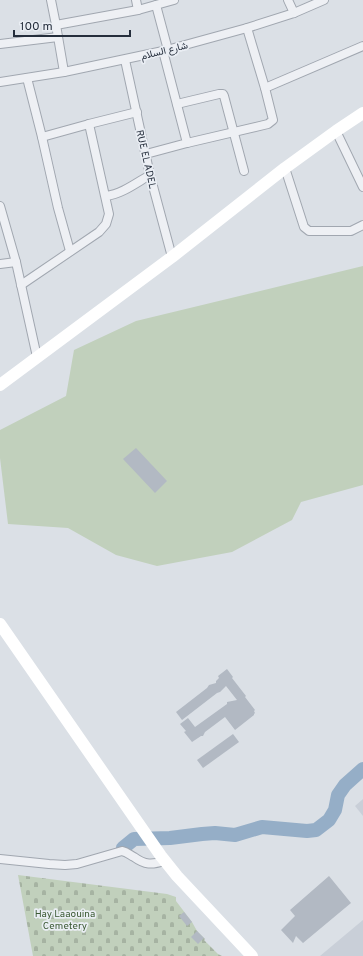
<svg xmlns="http://www.w3.org/2000/svg" width="363" height="956" viewBox="0 0 363 956" font-family="Overpass,Vazirmatn,sans-serif">
  <style>
    .built { fill: #c9cfd8 }
    .grass { fill: #c1d0bc }
    .cemetery { fill: url(#cemetery-stones) }
    .lines { fill: none; stroke-linecap: round; stroke-linejoin: round }
    .river { stroke: #95aec7; stroke-width: 14 }
    .building { fill: #b2b9c3 }
    .street-casing { stroke: #a1a7b0; stroke-width: 10 }
    .street { stroke: #eef0f4; stroke-width: 8 }
    .secondary { stroke: #fff; stroke-width: 12 }
    .labels { text-anchor: middle; stroke-width: 3.5; stroke-linejoin: round; paint-order: stroke }
    .street-label { font-size: 10px; fill: #252e3c; stroke: #eaeef4 }
    .park-label { font-size: 10px; fill: #3a5832; stroke: #eaeef4 }
  </style>
  <defs>
    <pattern id="cemetery-stones" width="16" height="16" patternUnits="userSpaceOnUse"><rect width="16" height="16" fill="#c1d0bc"/><path d="M2 7V4a2 2 0 0 1 4 0v3zM10 15v-3a2 2 0 0 1 4 0v3z" fill="#a6b3a2"/></pattern>
  </defs>
  <rect width="100%" height="100%" fill="#dbe0e6"/>
  <g class="built">
    <path d="M363,799V816L355,806Z"/>
    <path d="M363,920V956H320Z"/>
  </g>
  <path class="grass" d="M363,266V485L301,502L292,520L232,552L157,566L116,555L68,528L8,524L0,458V430L66,396L74,350L136,321Z"/>
  <path class="cemetery" d="M18,875L167,894L176,897V901L192,922L197,931L205,939L204,940L218,954L222,956H33Z"/>
  <g class="lines">
    <path class="river" d="M123,848L134,839L170,838L202,834L215,833L235,835L262,827L307,831L316,830L329,820L335,810L338,795L345,785L363,769"/>
  </g>
  <g class="building">
    <path d="M136,448L167,481L155,493L123,459Z"/>
    <path d="M227,669L233,677L232,678L246,696L245,697L255,710L254,711L255,713L254,714V715L235,730L225,717L205,732L203,736H201L192,742L184,732L186,731L180,724L188,718L195,727L227,704V702L237,700L226,686L220,692L217,693L182,720L176,712L207,688L209,685L216,683V681L219,678L218,676Z"/>
    <path d="M233,734L239,742L203,768L197,760Z"/>
    <path d="M329,876L351,903L303,943L296,936L293,943L281,930L295,916L290,910Z"/>
    <path d="M184,912L192,922L187,926L179,916Z"/>
    <path d="M197,931L204,938L198,944L191,937Z"/>
  </g>
  <g class="lines">
    <defs>
      <g id="street">
        <path d="M51,0L56,25L64,72"/>
        <path d="M136,0L138,10"/>
        <path d="M288,0L294,13"/>
        <path d="M156,5L168,50"/>
        <path d="M56,25L138,10L174,0"/>
        <path d="M0,44L58,37"/>
        <path d="M125,60L150,175L172,257"/>
        <path d="M27,78L42,137L58,208L70,251"/>
        <path d="M0,82L64,72L163,51L247,28L294,13L324,0"/>
        <path d="M265,88L363,46"/>
        <path d="M177,104L219,94H223L224,96L244,171"/>
        <path d="M336,131L363,187"/>
        <path d="M42,137L89,124L137,112"/>
        <path d="M187,143L268,124L273,120L265,88L247,28"/>
        <path d="M146,154L187,143L163,51"/>
        <path d="M285,168L304,227L309,231H351L363,225"/>
        <path d="M106,196C122,194 136,183 150,175"/>
        <path d="M0,206L16,262L37,357"/>
        <path d="M0,264L16,262"/>
        <path d="M21,285L99,232L106,224L109,214L89,124"/>
        <path d="M0,859L49,864L65,865L77,864L122,851C127,852 130,855 134,857C145,865 152,865 164,861"/>
      </g>
    </defs>
    <use href="#street" class="street-casing"/>
    <use href="#street" class="street"/>
    <g class="secondary">
      <path d="M0,385L172,257L285,168L336,131L363,113"/>
      <path d="M0,624L161,856L177,876L252,956"/>
    </g>
  </g>
  <g class="labels">
    <g class="street-label">
      <text transform="translate(164 50) rotate(-14)" y="4">شارع السلام</text>
      <text transform="translate(147 159) rotate(77)" y="4">RUE EL ADEL</text>
    </g>
    <g class="park-label">
      <text x="65" y="917">Hay Laaouina<tspan x="65" dy="12">Cemetery</tspan></text>
    </g>
  </g>
  <path d="M14 30v6h116v-6" fill="none" stroke="#252e3c" stroke-width="2"/>
  <text x="20" y="30" font-size="12" fill="#252e3c" stroke="#eaeef4" stroke-width="3" paint-order="stroke">100 m</text>
</svg>
